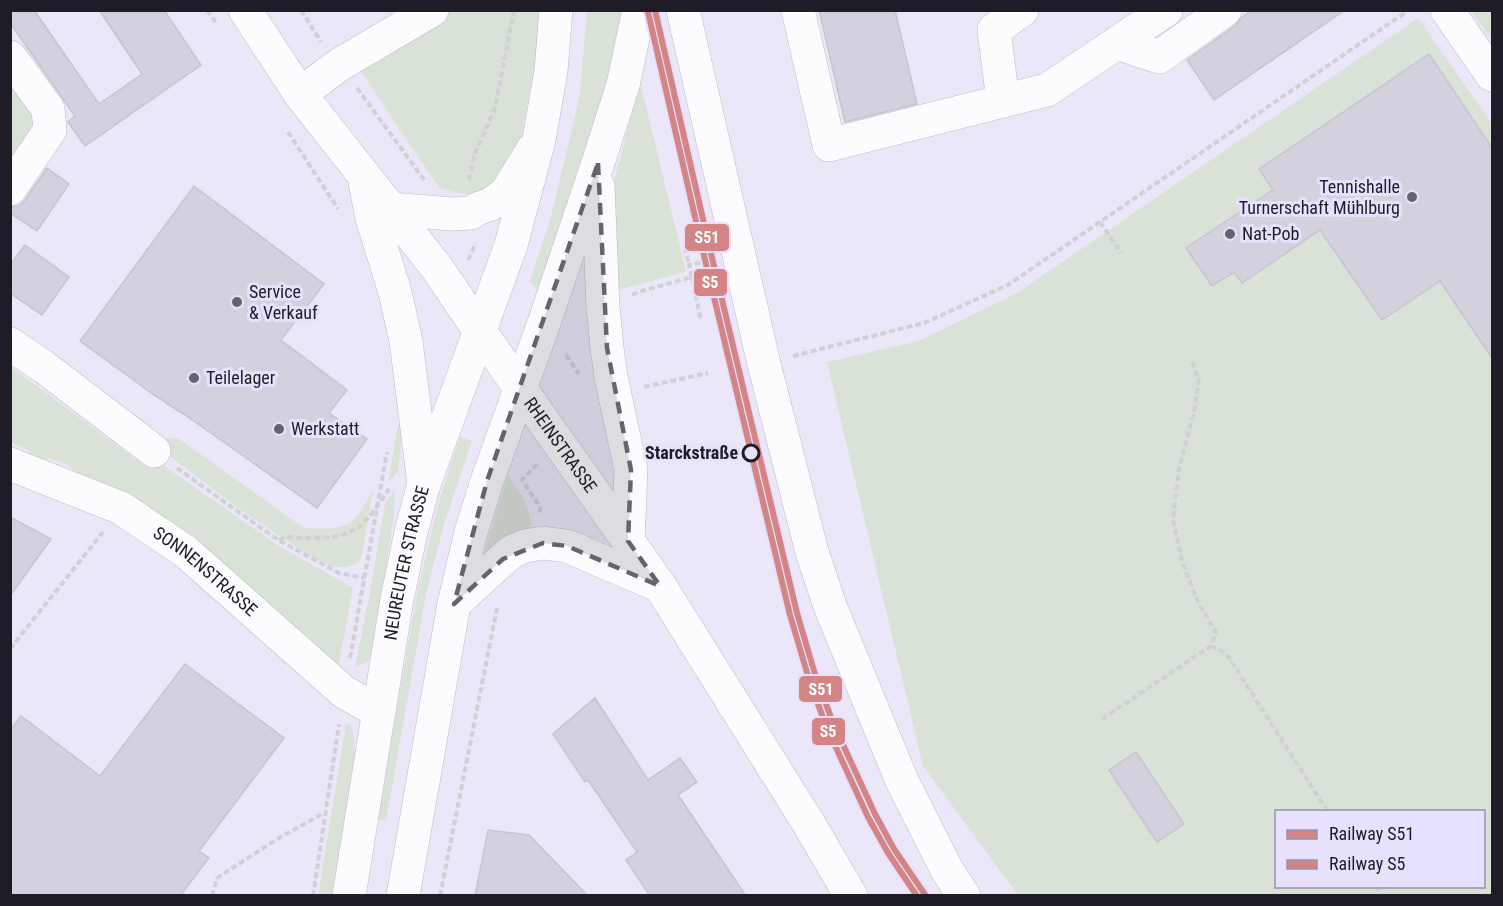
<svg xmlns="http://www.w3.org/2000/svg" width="1503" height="906" viewBox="0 0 1503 906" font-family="'Roboto Condensed',sans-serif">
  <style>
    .green { fill: #d8e2d6; fill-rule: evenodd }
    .building { fill: #d4d0dd; stroke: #c7c3d0; stroke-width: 1.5 }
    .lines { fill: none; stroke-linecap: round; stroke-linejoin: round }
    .minor-casing { stroke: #bdbac7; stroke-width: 34 }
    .major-casing { stroke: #bdbac7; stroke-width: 34 }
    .path { stroke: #d1d0d4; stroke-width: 4; stroke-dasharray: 6 3; stroke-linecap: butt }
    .minor { stroke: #fcfbfe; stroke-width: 33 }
    .major { stroke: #fcfbfe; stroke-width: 33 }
    .rail-1-casing { stroke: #e7e1fe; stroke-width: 10 }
    .rail-2-casing { stroke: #e7e1fe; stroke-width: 10 }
    .rail-1 { stroke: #d48484; stroke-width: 6 }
    .rail-2 { stroke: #d48484; stroke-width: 6 }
    .marked { fill: #666370; fill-opacity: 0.2; stroke: #666370; stroke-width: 4.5; stroke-dasharray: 12 8; stroke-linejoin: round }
    .poi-dot { fill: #666370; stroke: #e7e1fe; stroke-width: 2 }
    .stop-dot { fill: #e7e1fe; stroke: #1f1c27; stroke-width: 3 }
    .labels { text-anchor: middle; stroke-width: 6; stroke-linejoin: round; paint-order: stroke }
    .poi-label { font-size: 18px; fill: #1f1c27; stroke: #e7e1fe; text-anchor: start }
    .street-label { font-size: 18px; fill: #1f1c27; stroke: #e7e1fe }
    .stop-label { font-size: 18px; font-weight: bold; fill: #1f1c27; stroke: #e7e1fe; text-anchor: end }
    .line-badge { stroke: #e7e1fe; stroke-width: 2 }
    .badge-label { font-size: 16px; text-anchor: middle; font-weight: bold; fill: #fff }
  </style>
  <rect width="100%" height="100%" fill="#ebe7f8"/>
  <g class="green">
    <path d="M448,11H540L538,50L518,153L506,176L473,196L440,189L357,66Z"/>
    <path d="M587,11H621L617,38L604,98L539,292L530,281L551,217L580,95Z"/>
    <path d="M1471,11H1492V39Z"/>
    <path d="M1418,18L1492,124V895H1018L923,766L827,362L919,341L1017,293ZM1276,812H1484V886H1276Z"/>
    <path d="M10,66L42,110L10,179Z"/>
    <path d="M640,81L686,272L617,290L613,185Z"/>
    <path d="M10,366L146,467L153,458L276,544L353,588L338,667L74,475L71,466L49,458L42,463L31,461L29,451L12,442L11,443Z"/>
    <path d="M404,415L398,471L388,483L397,430Z"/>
    <path d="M460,437L472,441L444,524L426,594L386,821L377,820L418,589L441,494Z"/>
    <path d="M168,438L179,439L304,528C347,530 353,528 373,490L361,559C354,567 342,569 331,566C314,560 298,548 283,538C240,511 200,479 160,449L163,441Z"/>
    <path d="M508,475C521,495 530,506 532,531L490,557L485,551Z"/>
    <path d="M395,489L394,514L374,650L369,661L355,667L371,587L385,504Z"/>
    <path d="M346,724L351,725L354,739L355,753L333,895L318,896Z"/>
  </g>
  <g class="building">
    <path d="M10,10H34L99,104L142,74L99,10H164L201,65L85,146L68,122L75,116L10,23Z"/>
    <path d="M819,10H895L917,104L845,122Z"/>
    <path d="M1252,10H1345L1214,100L1187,60L1236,25L1242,17Z"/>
    <path d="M1429,54L1492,148V358L1440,281L1382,320L1320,230L1242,283L1234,272L1212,286L1186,248L1273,190L1259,169Z"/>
    <path d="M47,168L69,184L37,231L10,213V207L19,206L25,200Z"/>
    <path d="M194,186L324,284L281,340L347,390L329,413L367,439L317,508L191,419L154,395L80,341Z"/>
    <path d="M25,245L69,277L42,315L10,293V265Z"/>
    <path d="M10,517L51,539L10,596Z"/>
    <path d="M185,664L284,738L199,851L209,858L180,896H10V730L21,716L100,776Z"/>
    <path d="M595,698L648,780L680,758L697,782L678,795L746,896H650L626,860L637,852L588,780L585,782L553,734Z"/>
    <path d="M1136,752L1184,824L1157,842L1109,770Z"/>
    <path d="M488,830L529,835L588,896H475Z"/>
  </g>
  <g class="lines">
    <defs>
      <g id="minor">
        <path d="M245,10L300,94L437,268L479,330"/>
        <path d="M683,10L764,364L812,552L830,606L902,781L947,870L964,896"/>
        <path d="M798,10L829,145L1047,90L1166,10"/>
        <path d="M1447,10L1492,75"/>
        <path d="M1117,43L1159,57L1225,10"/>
        <path d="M10,57L48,109L50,130L10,189"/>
        <path d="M300,94L339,65L432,10"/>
        <path d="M1003,101L994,30L1022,10"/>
        <path d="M365,182L372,218L395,292L406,341L424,484"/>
        <path d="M391,209L452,214L471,213L477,209L491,204L506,193L533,149"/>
        <path d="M10,344L44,367L154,451"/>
        <path id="s1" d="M10,464L121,508L186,552L344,692L379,712"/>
      </g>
      <g id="major">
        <path d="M598,186L603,307L607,348L611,377L631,470L628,541"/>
        <path id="s2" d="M479,330L660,586L809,824L851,896"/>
        <path d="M454,604L503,559L513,551L525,546L543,543L567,546L660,586"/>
        <path id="s3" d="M349,896L397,599L411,532L424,484L511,245L539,140L551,71L556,10"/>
        <path d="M403,896L454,604L471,532L487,481L544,323L598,163L623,85L639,10"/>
      </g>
    </defs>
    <use href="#minor" class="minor-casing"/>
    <use href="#major" class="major-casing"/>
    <g class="path">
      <path d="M207,10L216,23"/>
      <path d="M301,10L321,42"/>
      <path d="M357,88L425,181"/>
      <path d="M288,132L338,209"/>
      <path d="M469,180L474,156L495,108L514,10"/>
      <path d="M1100,222L1121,253"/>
      <path d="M685,247L689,265"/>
      <path d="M468,260L476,243"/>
      <path d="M692,277L701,321"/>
      <path d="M632,295L638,292L692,277L689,265L709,261"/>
      <path d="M566,355L579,374"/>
      <path d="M793,356L924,323L1008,285L1409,10"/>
      <path d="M644,387L708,373"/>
      <path d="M537,464L522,480L540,507V514"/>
      <path d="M177,468L278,540L339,573L364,578"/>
      <path d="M279,540L285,537C307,538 341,541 359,527C370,518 381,501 389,489"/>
      <path d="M1211,646L1226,653L1328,812"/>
      <path d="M10,649L103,532"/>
      <path d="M350,658L387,452"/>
      <path d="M1102,719L1211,646L1216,632L1198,602L1182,561L1173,520L1179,468L1194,412L1199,381L1191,359"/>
      <path d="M1376,886L1382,896"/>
      <path d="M212,896L217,878L279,838L324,813"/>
      <path d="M313,896L339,724"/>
      <path d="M440,896L497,608"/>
    </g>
    <use href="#minor" class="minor"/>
    <use href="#major" class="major"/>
    <defs>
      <path id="rail-1" d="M655,10L708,241L797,613L815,674L833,723L875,814L894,849L926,896"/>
      <path id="rail-2" d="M648,12L701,243L790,615L808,676L826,726L868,817L888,853L917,896"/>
    </defs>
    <use href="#rail-1" class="rail-1-casing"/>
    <use href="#rail-2" class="rail-2-casing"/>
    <use href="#rail-1" class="rail-1"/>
    <use href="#rail-2" class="rail-2"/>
  </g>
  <path class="marked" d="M598,163L607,348L631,470L628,541L660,586L567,546L543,543L503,559L454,604L487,481Z"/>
  <g class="poi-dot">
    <circle cx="1412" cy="197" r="6"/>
    <circle cx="1230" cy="234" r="6"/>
    <circle cx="237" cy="302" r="6"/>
    <circle cx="194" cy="378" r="6"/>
    <circle cx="279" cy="429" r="6"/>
  </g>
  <circle class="stop-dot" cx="751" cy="453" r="8"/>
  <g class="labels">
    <g class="poi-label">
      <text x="1400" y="193" text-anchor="end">Tennishalle<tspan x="1400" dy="21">Turnerschaft Mühlburg</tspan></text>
      <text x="1242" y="240">Nat-Pob</text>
      <text x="249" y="298">Service<tspan x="249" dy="21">&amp; Verkauf</tspan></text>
      <text x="206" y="384">Teilelager</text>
      <text x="291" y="435">Werkstatt</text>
    </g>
    <g class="street-label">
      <text dy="6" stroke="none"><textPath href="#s2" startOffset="141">RHEINSTRASSE</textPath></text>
      <text dy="6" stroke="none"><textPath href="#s3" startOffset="338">NEUREUTER STRASSE</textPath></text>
      <text dy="6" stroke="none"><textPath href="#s1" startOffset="225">SONNENSTRASSE</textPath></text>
    </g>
    <g class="stop-label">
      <text x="738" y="459">Starckstraße</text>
    </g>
  </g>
  <g class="line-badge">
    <rect x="684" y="223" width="46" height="29" rx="6" fill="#d48484"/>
    <rect x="693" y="268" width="35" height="29" rx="6" fill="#d48484"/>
    <rect x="798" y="675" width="45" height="28" rx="6" fill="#d48484"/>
    <rect x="811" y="717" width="35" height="29" rx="6" fill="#d48484"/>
  </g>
  <g class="badge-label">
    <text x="707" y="243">S51</text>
    <text x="710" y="288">S5</text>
    <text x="821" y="695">S51</text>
    <text x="828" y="737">S5</text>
  </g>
  <rect width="1503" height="906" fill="none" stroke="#1f1c27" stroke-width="24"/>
  <rect x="1275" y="810" width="210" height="78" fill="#e7e1fe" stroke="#9792a8" stroke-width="1.5"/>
  <rect x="1287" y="830" width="30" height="9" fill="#d48484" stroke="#9792a8" stroke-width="1.5"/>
  <text x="1329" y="840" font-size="18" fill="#1f1c27">Railway S51</text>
  <rect x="1287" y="860" width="30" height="9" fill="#d48484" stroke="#9792a8" stroke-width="1.5"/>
  <text x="1329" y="870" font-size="18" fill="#1f1c27">Railway S5</text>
</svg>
